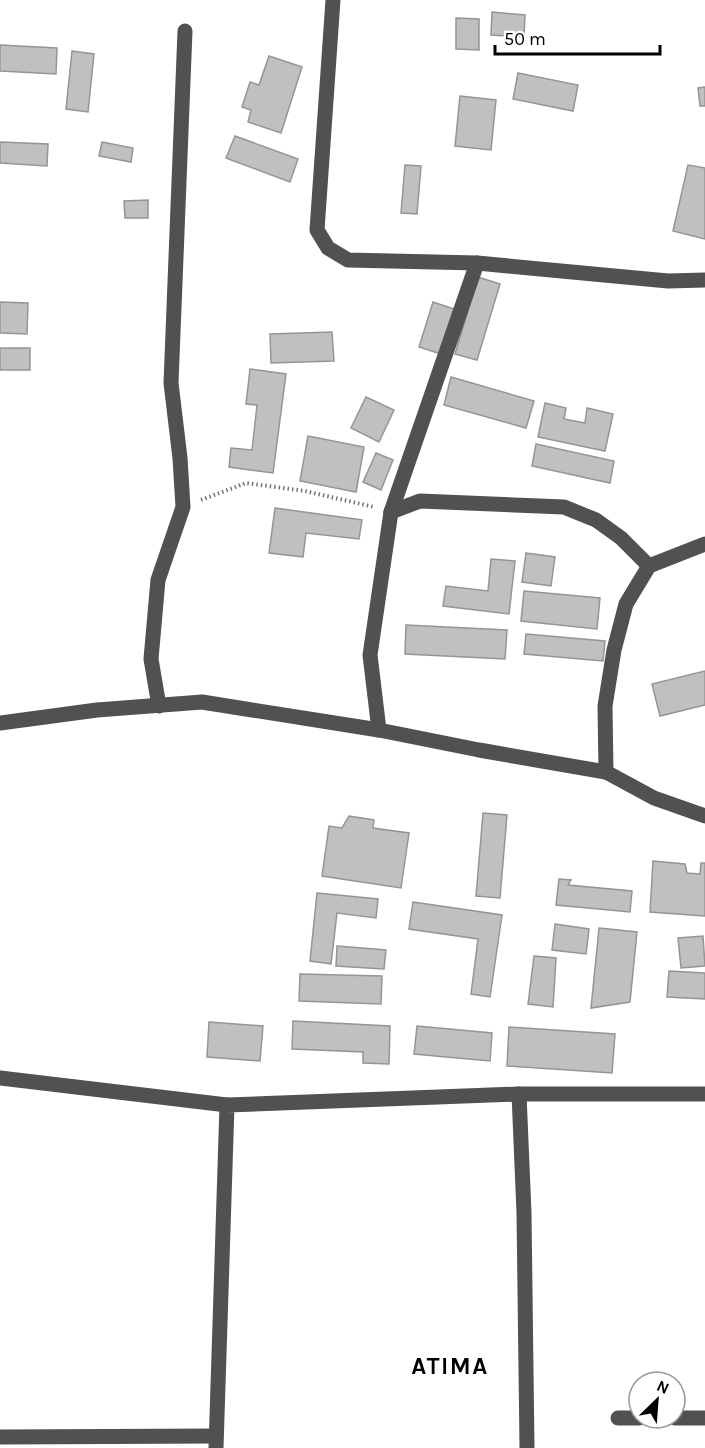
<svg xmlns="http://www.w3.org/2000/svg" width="705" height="1448" viewBox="0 0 705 1448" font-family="Karla,sans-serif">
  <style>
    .building { fill: #c0c0c0; stroke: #959595; stroke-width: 1.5 }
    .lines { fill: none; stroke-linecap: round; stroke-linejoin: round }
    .path { stroke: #737373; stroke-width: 4; stroke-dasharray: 1.5 3; stroke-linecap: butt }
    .minor { stroke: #515151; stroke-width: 15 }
    .labels { text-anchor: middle; stroke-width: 5; stroke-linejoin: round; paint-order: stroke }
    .district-label { font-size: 24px; font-weight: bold; letter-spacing: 1.5px; fill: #000; stroke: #fff }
  </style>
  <rect width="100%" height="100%" fill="#fff"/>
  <g class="building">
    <path d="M492,12L525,15L524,37L491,35Z"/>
    <path d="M456,18L479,19V50L456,49Z"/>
    <path d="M0,45L57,48L56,74L0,71Z"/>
    <path d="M72,51L94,54L88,112L66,109Z"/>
    <path d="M269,56L302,67L281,133L248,122L251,110L242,107L250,82L259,85Z"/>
    <path d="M518,73L578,85L573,111L513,99Z"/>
    <path d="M705,87V106H700L698,88Z"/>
    <path d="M460,96L496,100L491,150L455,146Z"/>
    <path d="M235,136L298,159L290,182L226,158Z"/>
    <path d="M0,142L48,144L47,166L0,163Z"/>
    <path d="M102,142L133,148L131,162L99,156Z"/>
    <path d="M405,165L421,166L417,214L401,213Z"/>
    <path d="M688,165L705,168V239L673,231Z"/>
    <path d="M148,200V218H125L124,201Z"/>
    <path d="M478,277L500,284L477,360L455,354Z"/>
    <path d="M0,302L28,303L27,334L0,333Z"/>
    <path d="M433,302L454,309L441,354L419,347Z"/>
    <path d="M332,332L334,361L271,363L270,334Z"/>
    <rect x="0" y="348" width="30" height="22"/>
    <path d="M250,369L286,374L273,473L229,467L231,448L252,450L257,405L246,404Z"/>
    <path d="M451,377L534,401L526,428L444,405Z"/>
    <path d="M366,397L394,410L379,442L351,428Z"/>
    <path d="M545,403L566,408L564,419L585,423L587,408L613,414L605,451L538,437Z"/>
    <path d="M308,436L364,447L356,492L300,481Z"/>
    <path d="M536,444L614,461L610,483L532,466Z"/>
    <path d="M376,453L393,460L381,490L363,482Z"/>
    <path d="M275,508L362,520L359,539L306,533L303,557L269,553Z"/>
    <path d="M526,553L555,557L551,586L522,582Z"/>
    <path d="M491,559L515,561L509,614L443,606L446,586L488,591Z"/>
    <path d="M524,591L600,598L597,629L521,621Z"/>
    <path d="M406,625L507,630L505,659L405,654Z"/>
    <path d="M526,634L605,641L603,661L524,654Z"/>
    <path d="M705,671V705L660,716L652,684Z"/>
    <path d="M483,813L507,815L500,898L476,896Z"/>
    <path d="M349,816L374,820L373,828L409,833L401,888L322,876L329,826L342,828Z"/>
    <path d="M653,861L685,864L687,873L700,874L701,863H705V916L650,912Z"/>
    <path d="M559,879L571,880L568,885L632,891L630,912L556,905Z"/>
    <path d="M317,893L378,899L376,918L337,913L331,964L310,961Z"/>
    <path d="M413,902L502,915L490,997L471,994L478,939L409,929Z"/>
    <path d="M555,924L589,929L586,954L552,950Z"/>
    <path d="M599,928L637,932L630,1002L591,1008Z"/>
    <path d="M703,936L705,966L681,968L678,938Z"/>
    <path d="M337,946L386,950L384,969L336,966Z"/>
    <path d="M534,956L556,958L553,1007L528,1004Z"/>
    <path d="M669,971L705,973V999L667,997Z"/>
    <path d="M300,974L382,976L381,1004L299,1001Z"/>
    <path d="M293,1021L390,1026L389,1064L363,1063V1052L292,1049Z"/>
    <path d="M209,1022L263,1026L260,1061L207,1057Z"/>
    <path d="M417,1026L492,1033L490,1061L414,1054Z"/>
    <path d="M509,1027L615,1034L612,1073L507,1066Z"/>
  </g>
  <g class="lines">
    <path class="path" d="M201,500L246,483L305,491L374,507"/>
    <g class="minor">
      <path d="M333,0L317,230L328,248L348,260L477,263L668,281L705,280"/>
      <path d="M391,512L477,263"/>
      <path d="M705,544L649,566L626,604L614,650L605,706L606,772L654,798L705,816"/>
      <path d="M159,706L151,659L158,580L183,507L180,458L171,383L185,31"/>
      <path d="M0,723L97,710L202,702L379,730L479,750L606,772"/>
      <path d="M379,730L370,655L391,512L420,501L564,507L596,520L621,538L649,566"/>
      <path d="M0,1078L227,1105"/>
      <path d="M618,1418H639"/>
      <path d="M675,1418H705"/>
      <path d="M0,1437L216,1436"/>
      <path d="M216,1448L227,1105L519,1094"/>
      <path d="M527,1448L524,1213L519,1094H705"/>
    </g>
  </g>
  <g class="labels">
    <g class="district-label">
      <text x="450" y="1374">ATIMA</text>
    </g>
  </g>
  <g transform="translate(657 1400) rotate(25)"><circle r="28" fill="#ffffff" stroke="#999999" stroke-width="1.5"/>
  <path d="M0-4.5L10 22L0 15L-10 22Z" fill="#000000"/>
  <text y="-9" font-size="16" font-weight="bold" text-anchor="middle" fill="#000000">N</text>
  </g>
  <path d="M495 45v9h165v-9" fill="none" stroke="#000000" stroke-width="3"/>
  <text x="504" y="45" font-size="18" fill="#000000" stroke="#ffffff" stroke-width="4.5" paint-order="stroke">50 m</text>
</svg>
